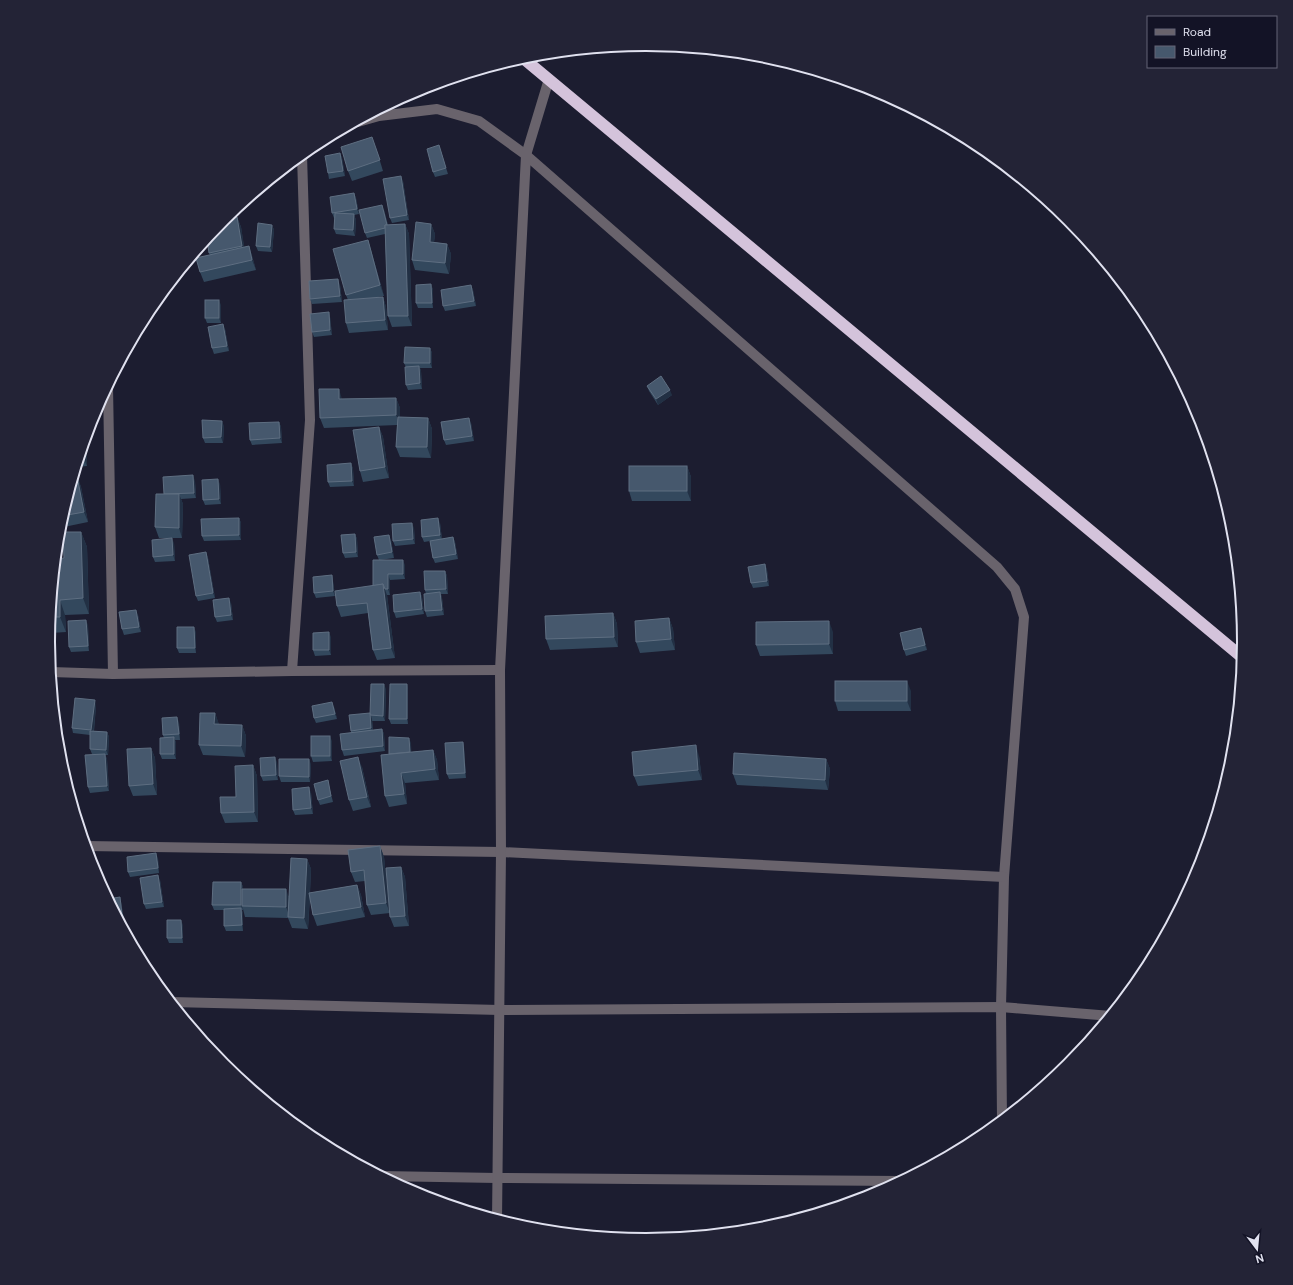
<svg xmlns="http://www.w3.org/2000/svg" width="1293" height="1285" viewBox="0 0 1293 1285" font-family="'DM Sans',sans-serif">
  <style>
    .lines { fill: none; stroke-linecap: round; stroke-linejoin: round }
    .minor { stroke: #69636c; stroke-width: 10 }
    .highway { stroke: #d4c3db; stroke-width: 12 }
    .wall { fill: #33485d }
    .shaded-wall { fill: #223044 }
    .building { fill: #46586d; stroke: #5e6e81 }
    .rim { fill: none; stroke: #e0e1ef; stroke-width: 2 }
  </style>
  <rect width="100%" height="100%" fill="#1c1d30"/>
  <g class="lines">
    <g class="minor">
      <path d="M358,122L379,116L437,109L479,121L526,155L997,567L1015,589L1024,617L1004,877L1001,1007L1002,1121"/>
      <path d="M108,386L113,674"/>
      <path d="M292,671L310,420L302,155"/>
      <path d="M51,672L113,674L292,671L500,670"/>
      <path d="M86,846L501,852L1004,877"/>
      <path d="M171,1002L500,1010L1001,1007L1111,1016"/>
      <path d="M381,1176L497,1178L902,1181"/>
      <path d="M497,1220L501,852L500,670L526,155L549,79"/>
    </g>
    <path class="highway" d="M523,58L1243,658"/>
  </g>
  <g class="wall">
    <path d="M439,145L448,174L435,177L433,172Z"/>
    <path d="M376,148L383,171L352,181L348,171Z"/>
    <path d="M340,153L342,158L345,176L329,179L328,173Z"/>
    <path d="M403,181L409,220L392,223L390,218Z"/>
    <path d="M354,193L356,198L359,214L354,215L356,220L355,236L336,234L334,229L335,218H334L332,213Z"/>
    <path d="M384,210L388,225L405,224L409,234L412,326L392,327L388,316L385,234L367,238L365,233Z"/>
    <path d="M237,217L241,227L244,247L249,246L252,256L256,270L204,282L200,272L210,255L209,253Z"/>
    <path d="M431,224L435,234L434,242L447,244L451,254L449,274L415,270L412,260Z"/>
    <path d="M272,225L274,230L272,252L258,251L256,246Z"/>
    <path d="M368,240L371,250L384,296L378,297H383L386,307L388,330L349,333L346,323L348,300L346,295Z"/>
    <path d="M431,284L433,290V308H418L416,303Z"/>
    <path d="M340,285L342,302L312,304L310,299Z"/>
    <path d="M471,285L473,290L476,306L445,311L443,306Z"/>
    <path d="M221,305V323H207L205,318Z"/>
    <path d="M330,317L332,335L314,337L312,332Z"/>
    <path d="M225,329L229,351L214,354L212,348Z"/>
    <path d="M430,348L432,353V368H420L421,371L422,389L408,390L406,385V367L404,363Z"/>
    <path d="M647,386L672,395L658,405L649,391Z"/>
    <path d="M396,398L400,408V417L428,418L432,429L431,458L400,457L396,447L397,425L324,428L320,418L342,399Z"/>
    <path d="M279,422L281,427L282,443L252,445L250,440Z"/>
    <path d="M471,423L474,441L446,445L444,440Z"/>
    <path d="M224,426L223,443H205L203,438Z"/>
    <path d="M379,427L383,437L389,478L363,482L360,471Z"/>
    <path d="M86,438L87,466L77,467Z"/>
    <path d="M351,463L353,469L354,486L330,487L328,482Z"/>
    <path d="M687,466L691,477V501H632L629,491Z"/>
    <path d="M77,476L81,487L88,522L59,528L74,477Z"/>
    <path d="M195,481L196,498L181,499L183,504L182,538H159L155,527L164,494Z"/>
    <path d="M220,484L221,504L205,505L203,500Z"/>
    <path d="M239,518L241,523V540L204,541L202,536Z"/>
    <path d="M440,523L442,539L453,537L455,542L458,559L435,563L433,558L430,541L424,542L422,537Z"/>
    <path d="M414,528L415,544L395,546L393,541Z"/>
    <path d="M81,532L87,547L89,614L65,615L66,632L51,633L49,628L56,559L64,558Z"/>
    <path d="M355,534L357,539L358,557L345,558L343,553Z"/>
    <path d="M391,540L394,558L380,560L405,565V579L390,580V595H387L395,658L377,660L373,650L368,613L341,617L337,606L373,586L379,560L377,555Z"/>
    <path d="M174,543L175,561L155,562L153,557Z"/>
    <path d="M206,552L208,558L215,598L198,601L196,596Z"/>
    <path d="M765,564L767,570L769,586L753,588L751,583Z"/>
    <path d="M445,571L447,576L448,594H441L442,598L444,615L427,617L425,611L426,594L425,590Z"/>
    <path d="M332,575L333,581L335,596L316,598L314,593Z"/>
    <path d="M420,592L422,597L424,614L396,618L394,612Z"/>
    <path d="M231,603L233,620L217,622L215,617Z"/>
    <path d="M613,613L617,624L618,647L550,650L546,639Z"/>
    <path d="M138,615L141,632L124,635L122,629Z"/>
    <path d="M669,618L673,629L675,650L640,653L636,642Z"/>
    <path d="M88,625L89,651L71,652L69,647Z"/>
    <path d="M921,628L927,650L906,656L904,650Z"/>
    <path d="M196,632V653H179L177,648Z"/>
    <path d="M833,632V654L760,656L756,645Z"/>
    <path d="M331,637V655L315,656L313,650Z"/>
    <path d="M407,684L408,690V724H391L389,719Z"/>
    <path d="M386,689L385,721H372V719L373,730L382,729L384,734L385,751L344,756L342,750L351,732V731L370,715Z"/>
    <path d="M911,691V711H838L835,701Z"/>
    <path d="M96,706L94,731L107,732L109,737L108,755H105L107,759L109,791L90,793L88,787L97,754H92L90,749V735L73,733L72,728Z"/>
    <path d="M334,707L337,719L316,723L314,718Z"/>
    <path d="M215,713L219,725H242L246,736L245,757L203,755L199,745Z"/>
    <path d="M179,722L180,740H175L176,743V759H162L160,754L164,738L163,735Z"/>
    <path d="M332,741V761L313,762L311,756Z"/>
    <path d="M463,742L464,747L466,778L449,779L447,774Z"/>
    <path d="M411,743V752L433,750L437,760L439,780L405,783L407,804L389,807L385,796L389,754Z"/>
    <path d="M151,748L155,758L157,795L133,796L129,786Z"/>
    <path d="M699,756L702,780L638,786L634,776Z"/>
    <path d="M826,759L830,769L828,790L737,785L733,774Z"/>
    <path d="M277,762L278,780L263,781L261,776Z"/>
    <path d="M311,764L310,782H281L279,776Z"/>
    <path d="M253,765L257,776L258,822L225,823L221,813L236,797Z"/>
    <path d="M362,767L371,807L353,811L349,800Z"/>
    <path d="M328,780L329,786L333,802L320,805L318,800Z"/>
    <path d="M311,793L313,814L295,815L293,810Z"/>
    <path d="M380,846L384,857L389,911L401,867L405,877L409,926L394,927L390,917V913L371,915L367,905L365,881L355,882L351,872Z"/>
    <path d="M158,858L159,873L130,877L128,872Z"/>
    <path d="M307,859L311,869L310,893L357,885L361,895L365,917L317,926L313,915L310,896L308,929L292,928L288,918L245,917L243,909V910H242L243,914V931H226L224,926V910H214L212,905L241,882L243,887V889L289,896Z"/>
    <path d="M160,880L164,907L146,909L144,904Z"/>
    <path d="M108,899L121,902L124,920L120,921Z"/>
    <path d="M183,925V943H169L167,938Z"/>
  </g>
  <g class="shaded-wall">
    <path d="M340,153L342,158L345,176L343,171Z"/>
    <path d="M401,176L403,181L409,220L407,215Z"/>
    <path d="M354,193L356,198L359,214L357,209Z"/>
    <path d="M382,205L384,210L390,233L388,227Z"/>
    <path d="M354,214L356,220L355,236L353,230Z"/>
    <path d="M237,217L241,227L246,257L242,246Z"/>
    <path d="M405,224L409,234L412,326L408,316Z"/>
    <path d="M431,224L435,234L433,252L430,242Z"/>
    <path d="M272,225L274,230L272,252L270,247Z"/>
    <path d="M368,240L371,250L384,296L380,285Z"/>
    <path d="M447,244L451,254L449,274L445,263Z"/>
    <path d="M249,246L252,256L256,270L252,260Z"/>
    <path d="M338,279L340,285L342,302L340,296Z"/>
    <path d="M431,284L433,290V308L432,303Z"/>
    <path d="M471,285L473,290L476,306L474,301Z"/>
    <path d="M383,297L386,307L388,330L385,320Z"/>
    <path d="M219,300L221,305V323L219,318Z"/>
    <path d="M329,312L330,317L332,335L330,330Z"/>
    <path d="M223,324L225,329L229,351L227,346Z"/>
    <path d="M430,348L432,353V368L430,363Z"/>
    <path d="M419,366L421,371L422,389L420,383Z"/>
    <path d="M339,389L342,399L343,410L339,399Z"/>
    <path d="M670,390L672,395L658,405L656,399Z"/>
    <path d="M396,398L400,408V425L396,415Z"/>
    <path d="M428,418L432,429L431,458L427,447Z"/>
    <path d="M469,418L471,423L474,441L472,436Z"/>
    <path d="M222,421L224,426L223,443L221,437Z"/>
    <path d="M279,422L281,427L282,443L280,438Z"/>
    <path d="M379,427L383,437L389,478L385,467Z"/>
    <path d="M86,438L87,466L83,456V449Z"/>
    <path d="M351,463L353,469L354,486L352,481Z"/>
    <path d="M687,466L691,477V501L687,491Z"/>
    <path d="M193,475L195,481L196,498L194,493Z"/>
    <path d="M77,476L81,487L88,522L84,512Z"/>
    <path d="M218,479L220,484L221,504L219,499Z"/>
    <path d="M179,494L183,504L182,538L179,528Z"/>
    <path d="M239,518L241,523V540L239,535Z"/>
    <path d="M438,518L440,523L442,540L440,535Z"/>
    <path d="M412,523L414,528L415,544L413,539Z"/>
    <path d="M81,532L87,547L89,614L83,598Z"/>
    <path d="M355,534L357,539L358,557L356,552Z"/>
    <path d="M389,535L391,540L394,558L392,552Z"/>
    <path d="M453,537L455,542L458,559L456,554Z"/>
    <path d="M172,538L174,543L175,561L173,555Z"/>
    <path d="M206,552L208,558L215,598L213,593Z"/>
    <path d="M403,560L405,565V579L403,574Z"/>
    <path d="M765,564L767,570L769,586L767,581Z"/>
    <path d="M445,571L447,576L448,594L446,589Z"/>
    <path d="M388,574L390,580V595L388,589Z"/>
    <path d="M332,575L333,581L335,596L333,591Z"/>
    <path d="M383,584L387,595L395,658L391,648Z"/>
    <path d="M420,592L422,597L424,614L422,609Z"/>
    <path d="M440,592L442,598L444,615L442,610Z"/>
    <path d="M229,598L231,603L233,620L231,615Z"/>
    <path d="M60,600L65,615L66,632L60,617Z"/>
    <path d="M136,610L138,615L141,632L139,627Z"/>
    <path d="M613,613L617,624L618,647L614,637Z"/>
    <path d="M669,618L673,629L675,650L671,639Z"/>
    <path d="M86,620L88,625L89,651L88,646Z"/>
    <path d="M829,621L833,632V654L829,644Z"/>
    <path d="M194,627L196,632V653L195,648Z"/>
    <path d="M921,628L923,633L927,650L925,645Z"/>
    <path d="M329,632L331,637V655L329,650Z"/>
    <path d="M907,681L911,691V711L907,701Z"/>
    <path d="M384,684L386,689L385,721L383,716Z"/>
    <path d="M407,684L408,690V724L407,719Z"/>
    <path d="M95,700L96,706L93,736L91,730Z"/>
    <path d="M332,702L334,707L337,719L335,714Z"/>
    <path d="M215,713L219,724L218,735L214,724Z"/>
    <path d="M370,713L372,719L373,733L371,728Z"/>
    <path d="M177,717L179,722L180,740L179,734Z"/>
    <path d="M242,725L246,736L245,757L241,746Z"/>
    <path d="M382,729L384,734L385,751L383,746Z"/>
    <path d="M107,732L109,737L108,755L106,750Z"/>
    <path d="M330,736L332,741V761L330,756Z"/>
    <path d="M174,737L176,743V759L174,754Z"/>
    <path d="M409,738L411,743L412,761L410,755Z"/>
    <path d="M463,742L464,747L466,778L465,773Z"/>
    <path d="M696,745L699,756L702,780L698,770Z"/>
    <path d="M151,748L155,758L157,795L153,784Z"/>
    <path d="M433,750L437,760L439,780L435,769Z"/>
    <path d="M105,754L107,759L109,791L107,786Z"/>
    <path d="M275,757L277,762L278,780L276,775Z"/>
    <path d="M358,757L362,767L371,807L367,797Z"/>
    <path d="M309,759L311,764L310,782L309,777Z"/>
    <path d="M826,759L830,769L828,790L825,780Z"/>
    <path d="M253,765L257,776L258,822L254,812Z"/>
    <path d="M401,773L405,783L407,804L404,794Z"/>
    <path d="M309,787L311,793L313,814L311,808Z"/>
    <path d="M380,846L384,857L390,913L386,903Z"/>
    <path d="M156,853L158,858L159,873L158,868Z"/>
    <path d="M307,859L311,869L308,929L304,918Z"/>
    <path d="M401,867L405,877L409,926L405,916Z"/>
    <path d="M158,875L160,880L164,907L162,902Z"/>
    <path d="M241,882L243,887V906H242L243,910L241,905Z"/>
    <path d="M357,885L361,895L365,917L361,907Z"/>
    <path d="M286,889L290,900V918L286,907Z"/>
    <path d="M120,897L121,902L124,920L122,915Z"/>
    <path d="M241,908L243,914V931L242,925Z"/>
    <path d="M181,920L183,925V943L182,938Z"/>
  </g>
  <g class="building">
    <path d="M372,137L380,160L348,171L341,147Z"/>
    <path d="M439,145L446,168L433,172L427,149Z"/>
    <path d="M340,153L343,171L328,173L325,156Z"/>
    <path d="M401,176L407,215L390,218L383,179Z"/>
    <path d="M354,193L357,209L332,213L330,197Z"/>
    <path d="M382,205L387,225H385V228L365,233L359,210Z"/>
    <path d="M335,213L354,214L353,230L334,229Z"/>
    <path d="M237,217L242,246L209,253L207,239L223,219Z"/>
    <path d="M416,222L431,224L430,242L447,244L445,263L412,260Z"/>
    <path d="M258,223L272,225L270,247L256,246Z"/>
    <path d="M405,224L408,316H388L385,225Z"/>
    <path d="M368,240L380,285L346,295L333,249Z"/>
    <path d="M249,246L252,260L200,272L196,258Z"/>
    <path d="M338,279L340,296L310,299L309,281Z"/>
    <path d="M431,284L432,303H416V285Z"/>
    <path d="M471,285L474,301L443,306L441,290Z"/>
    <path d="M383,297L385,320L346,323L344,300Z"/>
    <rect x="205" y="300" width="14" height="18"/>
    <path d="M329,312L330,330L312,332L310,314Z"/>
    <path d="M223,324L227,346L212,348L208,327Z"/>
    <path d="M405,347L430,348V363H404Z"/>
    <path d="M419,366L420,383L406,385L405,367Z"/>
    <path d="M661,376L670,390L656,399L647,386Z"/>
    <path d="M319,389H339V399L396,398V415L320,418Z"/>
    <path d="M398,417L428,418L427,447H396Z"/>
    <path d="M469,418L472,436L444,440L441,422Z"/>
    <path d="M202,420L222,421L221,437L203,438Z"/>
    <path d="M279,422L280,438L250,440L249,423Z"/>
    <path d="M379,427L385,467L360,471L353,430Z"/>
    <path d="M83,449V456H81Z"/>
    <path d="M351,463L352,481L328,482L327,465Z"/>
    <rect x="629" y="466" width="58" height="25"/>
    <path d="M193,475L194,493L164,494L163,477Z"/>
    <path d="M77,476L84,512L62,516L74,477Z"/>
    <path d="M218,479L219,499L203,500L202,480Z"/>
    <path d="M156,494H179V528L155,527Z"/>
    <path d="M239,518V535L202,536L201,519Z"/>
    <path d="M438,518L440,535L422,537L421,520Z"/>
    <path d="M412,523L413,539L393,541L392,524Z"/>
    <path d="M63,532H81L83,598L60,600V617H50L56,559L64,558Z"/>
    <path d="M355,534L356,552L343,553L341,535Z"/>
    <path d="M389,535L392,552L377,555L374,537Z"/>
    <path d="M453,537L456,554L433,558L430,541Z"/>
    <path d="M172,538L173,555L153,557L152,540Z"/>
    <path d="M206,552L213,593L196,596L189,555Z"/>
    <path d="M373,560H403V574H388V589H385L383,584L373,586Z"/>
    <path d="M765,564L767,581L751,583L748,567Z"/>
    <path d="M424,571H445L446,589L425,590Z"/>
    <path d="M332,575L333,591L314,593L313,577Z"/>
    <path d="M383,584L391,648L373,650L367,603L337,606L335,591Z"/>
    <path d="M420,592L422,609L394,612L393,595Z"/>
    <path d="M440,592L442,610L425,611L424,594Z"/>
    <path d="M229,598L231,615L215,617L213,600Z"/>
    <path d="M136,610L139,627L122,629L119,612Z"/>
    <path d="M613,613L614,637L546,639L545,616Z"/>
    <path d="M669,618L671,639L636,642L635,621Z"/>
    <path d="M86,620L88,646L69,647L68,621Z"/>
    <path d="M829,621V644L756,645V622Z"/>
    <path d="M177,627H194L195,648H177Z"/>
    <path d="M921,628L925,645L904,650L900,633Z"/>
    <path d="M329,632V650H313V633Z"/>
    <rect x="835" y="681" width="72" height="20"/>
    <path d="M371,684H384L383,716L370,715Z"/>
    <path d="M390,684H407V719H389Z"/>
    <path d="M75,698L95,700L91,730L72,728Z"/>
    <path d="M332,702L335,714L314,718L312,706Z"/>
    <path d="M200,713H215L214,724L242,725L241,746L199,745Z"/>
    <path d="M370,713L371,728L351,731L349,715Z"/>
    <path d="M177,717L179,734L163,735L162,718Z"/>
    <path d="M382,729L383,746L342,750L340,734Z"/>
    <path d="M90,731L107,732L106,750L90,749Z"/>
    <rect x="311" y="736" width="19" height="20"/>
    <path d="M174,737V754H160V738Z"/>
    <path d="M389,737L409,738L410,752L389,754Z"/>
    <path d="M463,742L465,773L447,774L445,743Z"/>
    <path d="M696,745L698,770L634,776L632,752Z"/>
    <path d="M151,748L153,784L129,786L127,749Z"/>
    <path d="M433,750L435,769L401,773L404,794L385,796L381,755Z"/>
    <path d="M734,753L826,759L825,780L733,774Z"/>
    <path d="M105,754L107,786L88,787L85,755Z"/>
    <path d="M275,757L276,775L261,776L260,758Z"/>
    <path d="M358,757L367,797L349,800L340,761Z"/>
    <path d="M279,759H309V777L279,776Z"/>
    <path d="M253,765L254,812L221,813L220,797H236L235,766Z"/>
    <path d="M328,780L331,796L318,800L314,784Z"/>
    <path d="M309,787L311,808L293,810L292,789Z"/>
    <path d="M380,846L386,903L367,905L364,870L351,872L348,850Z"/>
    <path d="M156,853L158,868L128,872L127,857Z"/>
    <path d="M291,858L307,859L304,918L288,917Z"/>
    <path d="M401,867L405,916L390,917L386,868Z"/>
    <path d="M158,875L162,902L144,904L140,878Z"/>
    <path d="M213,882H241V905H212Z"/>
    <path d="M357,885L361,907L313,915L309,893Z"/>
    <path d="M242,889H286V907L242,906Z"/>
    <path d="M120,897L122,915L117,916L108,899Z"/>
    <path d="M241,908L242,925L224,926V909Z"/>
    <path d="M167,920H181L182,938H167Z"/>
  </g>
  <path d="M0 0H1293V1285H0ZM55 642a591 591 0 1 1 1182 0a591 591 0 1 1-1182 0Z" fill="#232336" fill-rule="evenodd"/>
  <path class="rim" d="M55 642a591 591 0 1 1 1182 0a591 591 0 1 1-1182 0Z"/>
  <rect x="1147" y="16" width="130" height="52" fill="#131326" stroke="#656576"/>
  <rect x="1155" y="29" width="20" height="6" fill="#69636c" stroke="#656576"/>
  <text x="1183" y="36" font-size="12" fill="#e0e1ef">Road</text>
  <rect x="1155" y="46" width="20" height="12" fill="#46586d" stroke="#656576"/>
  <text x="1183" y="56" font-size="12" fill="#e0e1ef">Building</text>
  <g transform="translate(1257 1249) rotate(164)" stroke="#131326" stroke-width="3" paint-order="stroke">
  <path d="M0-3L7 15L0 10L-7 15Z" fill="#e0e1ef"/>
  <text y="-6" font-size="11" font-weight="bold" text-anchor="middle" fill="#e0e1ef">N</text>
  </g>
</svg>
